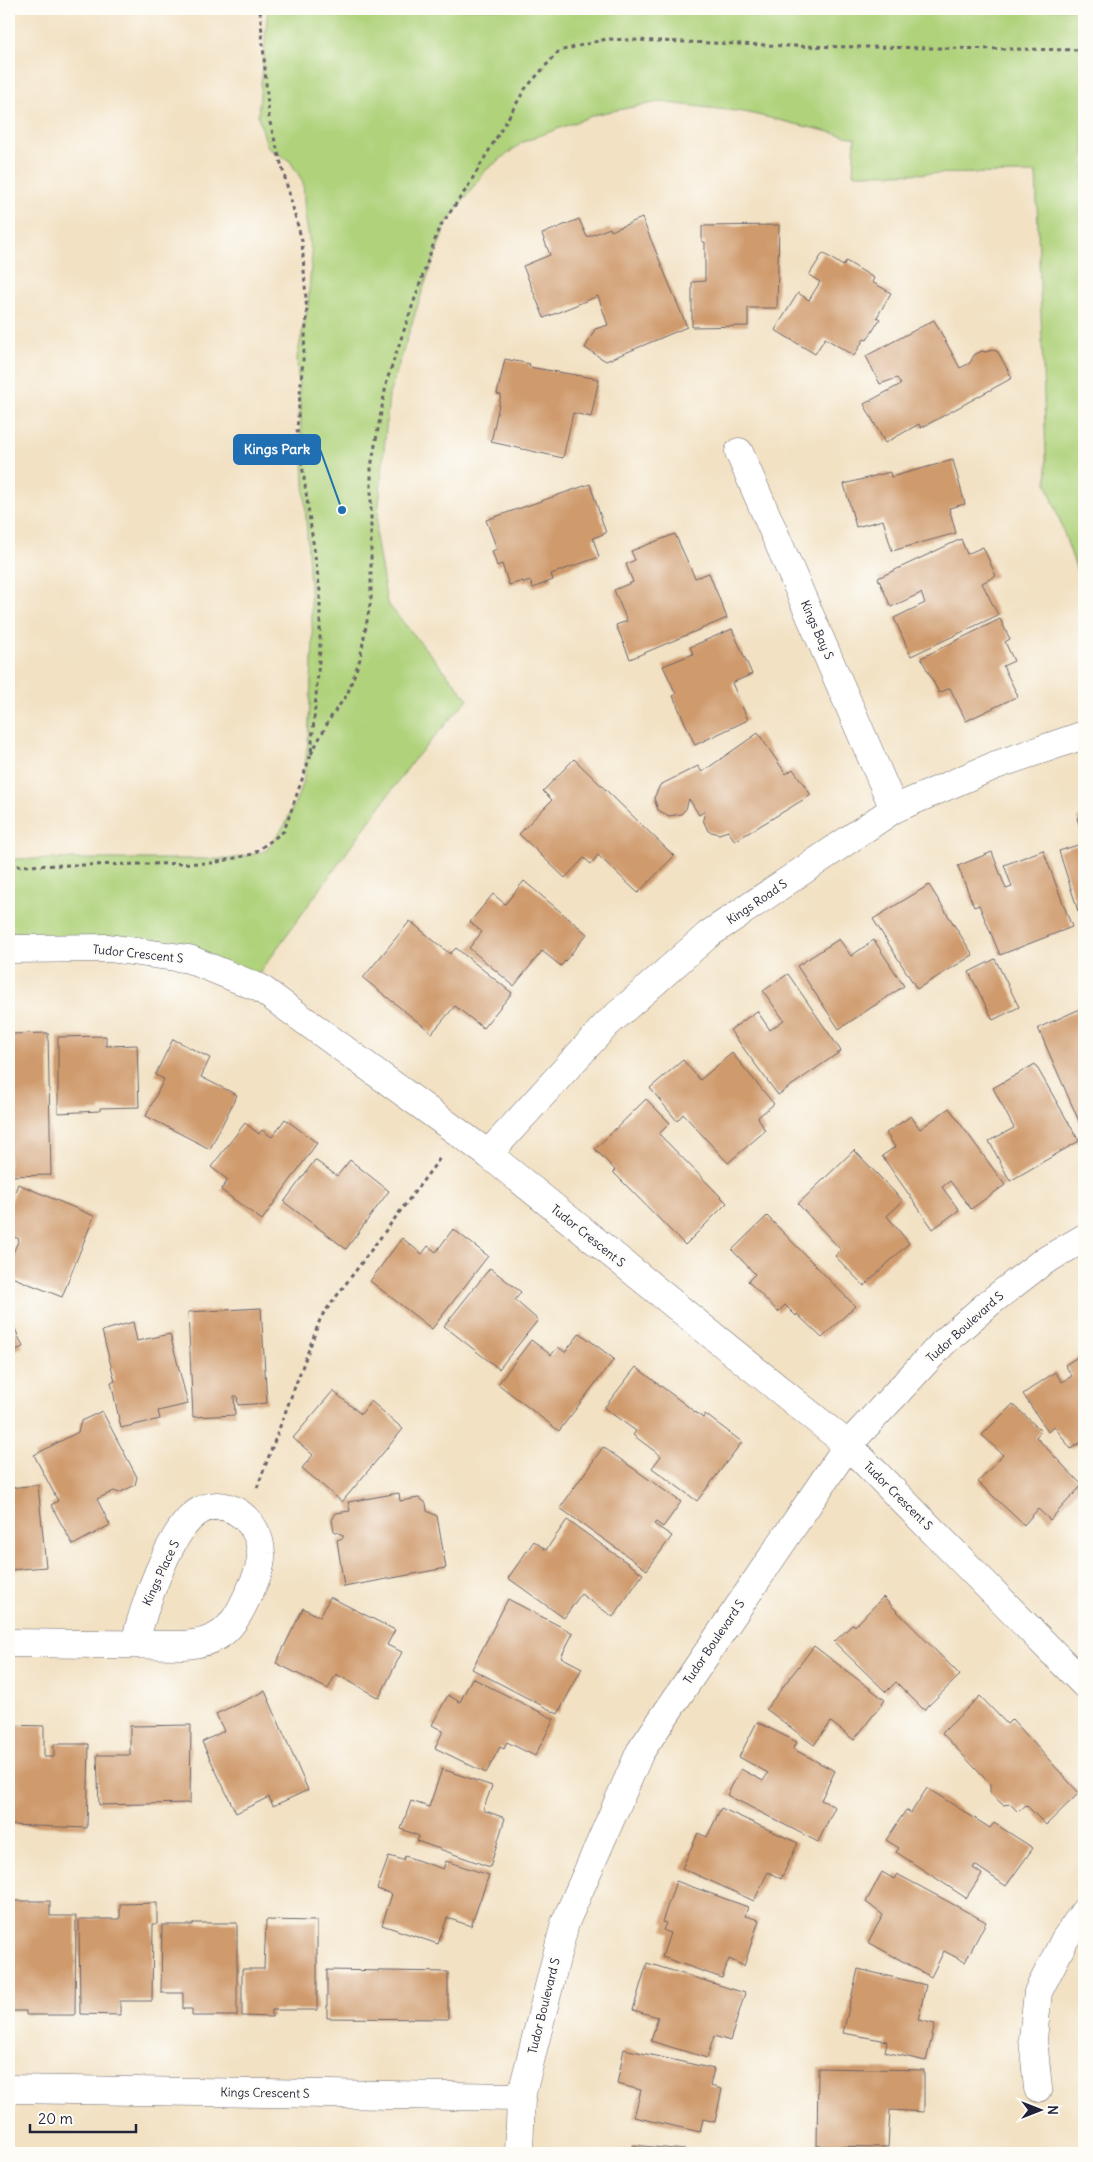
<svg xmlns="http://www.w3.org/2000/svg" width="1093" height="2162" viewBox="0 0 1093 2162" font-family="Delius,sans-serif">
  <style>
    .green { fill: #afd27a; stroke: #687a5a }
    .building { fill: #cf9a6c }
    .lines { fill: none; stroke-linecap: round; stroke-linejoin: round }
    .street-casing { stroke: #6b656b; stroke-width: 29 }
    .path { stroke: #6b656b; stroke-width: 3; stroke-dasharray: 4 4; stroke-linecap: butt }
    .street { stroke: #fff; stroke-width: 28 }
    .labels { text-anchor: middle; stroke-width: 4.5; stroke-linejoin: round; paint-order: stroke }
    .street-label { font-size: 12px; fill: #22223b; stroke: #fdfcf7 }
    .leader { fill: none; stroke: #1f6fb2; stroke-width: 2 }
    .callout-dot { fill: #1f6fb2; stroke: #fdfcf7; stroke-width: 2 }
    .callout { fill: #1f6fb2; stroke: #1f6fb2; stroke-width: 2 }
    .callout-label { font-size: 14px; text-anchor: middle; font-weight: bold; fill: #fff }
  </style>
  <rect width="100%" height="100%" fill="#fdfcf7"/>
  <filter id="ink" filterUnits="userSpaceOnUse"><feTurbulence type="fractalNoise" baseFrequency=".02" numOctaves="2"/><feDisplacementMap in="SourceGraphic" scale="10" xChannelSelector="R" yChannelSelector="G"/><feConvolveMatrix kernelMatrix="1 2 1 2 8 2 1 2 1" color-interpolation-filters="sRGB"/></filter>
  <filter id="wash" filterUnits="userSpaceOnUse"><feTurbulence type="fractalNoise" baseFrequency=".0096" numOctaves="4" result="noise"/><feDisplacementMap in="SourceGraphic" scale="20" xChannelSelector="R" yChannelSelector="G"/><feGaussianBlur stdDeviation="1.12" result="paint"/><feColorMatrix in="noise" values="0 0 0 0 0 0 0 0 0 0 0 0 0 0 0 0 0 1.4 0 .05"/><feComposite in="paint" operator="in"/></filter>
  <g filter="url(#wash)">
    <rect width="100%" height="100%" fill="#f2e1c3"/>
    <path class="green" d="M268,9H1084V591L1047,484L1036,173L853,174L855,138L744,112L659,102L597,114L523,142L486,170L446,224L422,292L389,395L376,537L387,603L468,699L413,761L251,984L189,959L9,949V859H230L266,851L286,823L303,784L308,741L313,641L297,358L308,304L312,254L305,216L303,182L290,161L268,148L258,116Z"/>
    <g id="blocks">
      <g class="building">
        <path d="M642,218L687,327L606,361L585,348L595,329L608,325L598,296L544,318L523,266L550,255L542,234L579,219L587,237L610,228L611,231Z"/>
        <path d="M779,225L777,308H748V326L692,327V282L705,281V242H702V226Z"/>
        <path d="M823,253L843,266L846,261L874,278L872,282L891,293L877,317L880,319L867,340L864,339L854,356L825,338L815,354L775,330L798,293L809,300L820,282L809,275Z"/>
        <path d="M934,320L960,368L970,363L974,355L982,351L985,352L993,350L998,352L1012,378L921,428L919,424L885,443L864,404L901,384L897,378L880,384L866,356Z"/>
        <path d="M505,359L530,364L529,367L599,379L591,417L573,413L563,458L491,442L501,395L497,394Z"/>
        <path d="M953,460L965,504L949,508L956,533L892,551L883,520L856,527L844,484L890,472L891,477Z"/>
        <path d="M590,484L606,533L593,538L599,557L551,574L553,580L533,588L530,581L524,583L523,581L509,585L502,564L497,566L492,551L497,549L486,520Z"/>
        <path d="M675,534L695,578L709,573L727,618L630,659L616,625L627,621L614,590L633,582L626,564L635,560L631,551Z"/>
        <path d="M961,539L967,554L983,547L996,576L982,583L998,615L911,656L894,618L925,603L921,593L891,607L878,578Z"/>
        <path d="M1000,619L1010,639L1005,642L1014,661L1003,666L1018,696L966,721L950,688L939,693L921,658Z"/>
        <path d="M732,629L752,674L732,683L748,720L695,745L673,696L676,694L663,666L693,654L690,647Z"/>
        <path d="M758,733L786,774L793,769L811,795L735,841L728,831L719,834L708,831L703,820L705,811L699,815L689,799L686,809L681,814L669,816L658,810L654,798L660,785L698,766L702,772Z"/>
        <path d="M574,759L674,856L638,893L598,855L591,864L584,858L565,878L519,834L552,800L543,791Z"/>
        <path d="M1084,816V841L1077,818Z"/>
        <path d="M1084,843V908L1078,911L1059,851Z"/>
        <path d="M1043,850L1072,927L1000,955L979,905L974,907L958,866L992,852L1006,889L1012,887L1004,865Z"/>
        <path d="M524,881L587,934L561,966L542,951L514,986L469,948L482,932L470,922L493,894L505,904Z"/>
        <path d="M929,885L973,955L917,989L873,919Z"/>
        <path d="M410,921L450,954L456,948L512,993L483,1028L455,1006L432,1033L363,978Z"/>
        <path d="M839,939L851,956L874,940L904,986L839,1029L797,966Z"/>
        <path d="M995,959L1019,1007L993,1020L969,972Z"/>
        <path d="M788,974L841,1051L778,1095L730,1030L757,1011L770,1030L784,1020L763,991Z"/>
        <path d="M1080,1009L1084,1018V1127L1082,1128L1038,1028Z"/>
        <path d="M48,1033L51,1175L9,1176V1034Z"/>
        <path d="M106,1036V1046L137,1045L139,1107L100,1108V1111L58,1113V1037Z"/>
        <path d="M173,1039L210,1058L201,1077L237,1095L210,1149L146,1116L164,1079L155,1075Z"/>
        <path d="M732,1053L774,1104L758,1117L765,1131L728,1163L683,1114L677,1121L650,1088L683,1060L700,1080Z"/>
        <path d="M1035,1064L1079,1141L1010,1181L989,1141L1014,1128L993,1088Z"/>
        <path d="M646,1099L670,1123L659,1134L727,1203L685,1245L613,1172L615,1170L595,1149Z"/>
        <path d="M949,1108L1005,1185L971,1209L950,1181L942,1187L959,1210L933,1229L882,1156L895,1147L886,1133L911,1116L920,1129Z"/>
        <path d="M285,1119L317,1143L262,1220L221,1190L228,1180L211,1167L245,1123L259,1134L262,1130L272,1137Z"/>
        <path d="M854,1150L903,1201L887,1216L909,1243L864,1286L835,1256L841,1250L798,1204Z"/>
        <path d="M315,1160L337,1176L350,1160L389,1191L346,1249L284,1202Z"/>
        <path d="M18,1184L94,1216L62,1297L9,1276V1262L19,1239L9,1235V1207Z"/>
        <path d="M767,1216L855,1306L822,1338L797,1314L796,1316L785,1305L778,1312L748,1281L755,1274L732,1250Z"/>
        <path d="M453,1229L488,1256L432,1329L370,1281L402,1238L422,1254L428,1246L436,1252Z"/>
        <path d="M490,1268L521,1292L515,1300L538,1320L499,1369L444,1326Z"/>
        <path d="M261,1308L267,1403L238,1405L237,1396H234L235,1415L193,1417L188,1312Z"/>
        <path d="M9,1315L23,1347L9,1353Z"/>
        <path d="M133,1322L137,1341L170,1334L188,1404L158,1411L160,1419L121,1428L111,1382L115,1381L102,1331Z"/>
        <path d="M580,1333L614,1359L559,1431L498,1384L531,1340L551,1355L558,1347L565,1352Z"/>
        <path d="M1084,1353V1440L1071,1449L1054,1426L1048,1432L1023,1394L1055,1372L1062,1382L1072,1376L1065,1365Z"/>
        <path d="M636,1367L703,1418L705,1414L742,1442L697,1501L652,1468L661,1456L633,1435L636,1431L604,1408Z"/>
        <path d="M333,1391L361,1414L371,1401L403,1429L342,1502L302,1468L313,1455L293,1438Z"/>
        <path d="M1013,1404L1041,1431L1036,1437L1082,1485L1050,1520L1038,1509L1024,1525L978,1482L1003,1455L982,1435Z"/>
        <path d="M102,1411L137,1477L135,1485L119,1493L114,1491L97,1499L110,1525L73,1545L51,1505L58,1501L34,1455L78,1432L81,1421Z"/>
        <path d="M603,1447L681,1502L663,1527L656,1522L654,1524L672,1536L647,1570L560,1508Z"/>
        <path d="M38,1485L46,1567L9,1570V1488Z"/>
        <path d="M399,1493L400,1501L419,1498L426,1503L427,1511L437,1516L446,1568L344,1587L337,1540L343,1538V1535L334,1531L332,1520L336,1513L350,1511L348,1502Z"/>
        <path d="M567,1520L643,1574L613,1617L581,1594L564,1618L508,1578L534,1541L546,1550Z"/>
        <path d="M330,1597L395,1630L387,1645L402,1652L379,1698L336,1674L328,1689L276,1663L303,1608L320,1617Z"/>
        <path d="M883,1597L960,1675L924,1710L896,1682L886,1692L834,1642L853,1624L855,1626Z"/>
        <path d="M508,1599L573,1633L561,1657L582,1668L558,1714L472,1669Z"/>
        <path d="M814,1646L885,1700L854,1740L831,1722L814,1745L766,1709Z"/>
        <path d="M472,1678L554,1719L535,1756L507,1742L504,1749L500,1747L486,1773L435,1748L443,1731L432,1725L448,1695L460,1702Z"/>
        <path d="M265,1691L308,1790L273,1806L269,1797L236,1813L202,1742L224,1731L216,1714Z"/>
        <path d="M980,1696L1007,1724L1012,1719L1079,1793L1046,1825L1026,1805L1018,1812L1010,1804L1003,1805L990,1793V1784L942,1733Z"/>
        <path d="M757,1722L797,1742L793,1749L835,1771L821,1800L835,1807L818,1842L727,1795L741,1769L763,1781L768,1773L739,1757Z"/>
        <path d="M9,1725L44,1726V1757H54V1744H89L87,1828L9,1825Z"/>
        <path d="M191,1725L190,1803L99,1805L97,1755H130V1726Z"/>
        <path d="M442,1769L492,1786L483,1810L505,1818L490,1867L417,1841L419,1836L401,1829L411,1801L429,1807Z"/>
        <path d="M927,1788L990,1828L994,1823L1033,1848L1006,1886L975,1865L973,1868L982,1874L966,1898L896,1852L899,1848L886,1840L906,1810L911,1813Z"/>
        <path d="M721,1808L798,1843L781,1879L768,1872L754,1901L682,1868L698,1833L707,1837Z"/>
        <path d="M389,1856L403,1860L405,1856L443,1869L446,1861L489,1875L471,1926L447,1918L438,1944L382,1925L392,1894L377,1889Z"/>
        <path d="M882,1872L894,1879L897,1874L986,1922L965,1962L944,1951L931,1977L868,1942L883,1915L866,1902Z"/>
        <path d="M676,1881L748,1907L745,1916L759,1920L744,1966L729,1959L722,1978L662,1957L670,1933L663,1930L666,1923L662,1922Z"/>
        <path d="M9,1901H50V1916H76L75,2015H26V2011H9Z"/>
        <path d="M157,1903V1924H153L152,2001H120V2015L80,2014L79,1919H120V1904Z"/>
        <path d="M266,1920L317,1921V2010H272V2017L242,2016V1969H264Z"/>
        <path d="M193,1923H237V2016H192V2009H183V1993H161L162,1925H193Z"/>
        <path d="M647,1963L745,1993L730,2041L714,2036L707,2058L651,2041L658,2017L633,2010Z"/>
        <path d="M858,1969L926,1985L918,2020L935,2024L926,2061L885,2052L887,2041L843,2033Z"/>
        <path d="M327,1970L448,1972V2019L327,2018Z"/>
        <path d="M624,2049L714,2069L710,2086L722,2089L715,2122L703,2119L700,2132L634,2117L641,2090L617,2084Z"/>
        <path d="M818,2068L924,2070V2112L890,2110L888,2147L817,2146Z"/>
        <path d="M633,2145L685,2150V2153H632Z"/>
      </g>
    </g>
  </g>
  <g filter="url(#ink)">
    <use href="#blocks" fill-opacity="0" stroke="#6b656b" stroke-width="1"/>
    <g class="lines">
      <defs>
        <g id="street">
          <path d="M739,452L894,809"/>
          <path d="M9,949L109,948L189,959L260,988L488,1154L848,1445L1084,1684"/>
          <path d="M488,1154L606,1025L709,934L894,809L996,765L1084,735"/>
          <path d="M9,1643L183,1645C218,1643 232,1630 246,1599C253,1584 262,1569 261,1553C260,1519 223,1492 195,1514C168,1534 142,1612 135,1644"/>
          <path d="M1038,2088L1033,2039L1038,1992L1065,1939L1084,1912"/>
          <path d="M9,2089L521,2097"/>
          <path d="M519,2153L521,2097L565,1923L640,1752L848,1445L943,1343L989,1303L1041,1263L1084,1238"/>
        </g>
      </defs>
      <use href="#street" class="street-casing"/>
      <g class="path">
        <path d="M311,754L332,715L347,695L360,659L371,599V467L387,380L439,228L467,188L525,89L559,51L606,39L791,46L1084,50"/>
        <path d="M9,866L213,863L253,854L284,831L311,754L320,649V591L297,429L307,314L302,241L269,119L260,9"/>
        <path d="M257,1488L321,1317L440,1158"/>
      </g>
      <use href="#street" class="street"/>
    </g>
  </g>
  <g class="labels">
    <g class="street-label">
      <text transform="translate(817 630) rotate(66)" y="4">Kings Bay S</text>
      <text transform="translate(757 902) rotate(-34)" y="4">Kings Road S</text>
      <text transform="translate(138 954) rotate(6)" y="4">Tudor Crescent S</text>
      <text transform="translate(588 1236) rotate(39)" y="4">Tudor Crescent S</text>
      <text transform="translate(965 1327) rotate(-42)" y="4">Tudor Boulevard S</text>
      <text transform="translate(898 1496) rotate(45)" y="4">Tudor Crescent S</text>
      <text transform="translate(161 1573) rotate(-65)" y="4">Kings Place S</text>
      <text transform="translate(714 1642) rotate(-56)" y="4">Tudor Boulevard S</text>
      <text transform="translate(544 2006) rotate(-76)" y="4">Tudor Boulevard S</text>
      <text transform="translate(265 2093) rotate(1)" y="4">Kings Crescent S</text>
    </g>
  </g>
  <path class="leader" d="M342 510L320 449"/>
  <circle class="callout-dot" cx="342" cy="510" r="5"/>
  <rect class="callout" x="234" y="435" width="86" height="29" rx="5"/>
  <g class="callout-label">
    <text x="277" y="454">Kings Park</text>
  </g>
  <rect width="1093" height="2162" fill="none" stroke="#fdfcf7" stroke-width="30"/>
  <g transform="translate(1040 2110) rotate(90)" stroke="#fdfcf7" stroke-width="4" paint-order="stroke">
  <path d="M0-4L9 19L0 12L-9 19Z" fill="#22223b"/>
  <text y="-8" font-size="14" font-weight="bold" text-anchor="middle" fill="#22223b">N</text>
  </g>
  <path d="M30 2124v8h106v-8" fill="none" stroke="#22223b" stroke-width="2.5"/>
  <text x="38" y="2124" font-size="15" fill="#22223b" stroke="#fdfcf7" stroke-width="4" paint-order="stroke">20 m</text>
</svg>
